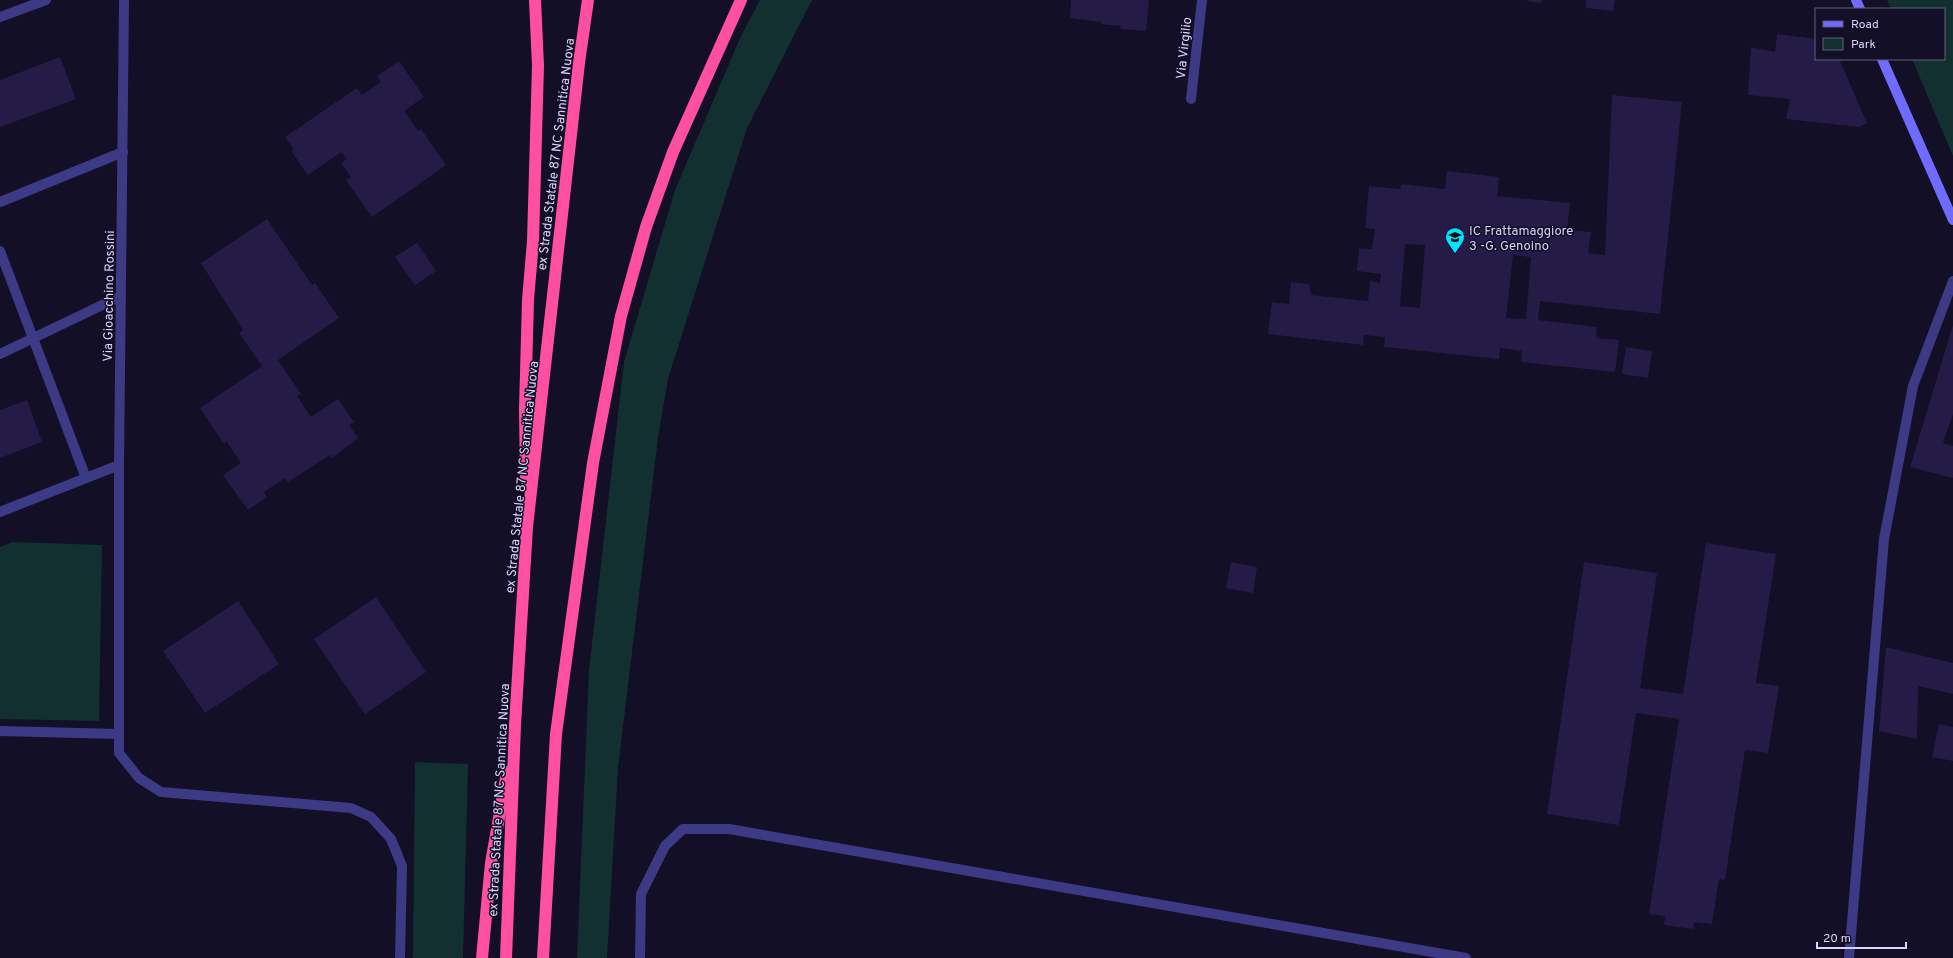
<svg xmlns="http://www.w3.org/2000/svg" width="1953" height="958" viewBox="0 0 1953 958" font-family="Overpass,sans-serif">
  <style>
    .green { fill: #12302f }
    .building { fill: #241b47; fill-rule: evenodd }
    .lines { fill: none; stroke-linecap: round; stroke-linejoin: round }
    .street { stroke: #3d3a85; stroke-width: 10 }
    .secondary { stroke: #6f6bff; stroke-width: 10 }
    .highway { stroke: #ff4fa3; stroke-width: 12 }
    .labels { text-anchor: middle; stroke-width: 3; stroke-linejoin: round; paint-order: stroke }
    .street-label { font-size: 13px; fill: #d9d4ff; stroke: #130f26 }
    .poi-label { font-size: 13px; fill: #d9d4ff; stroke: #130f26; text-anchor: start }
  </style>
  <rect width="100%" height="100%" fill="#130f26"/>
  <g class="green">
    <path d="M760,0H812L747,128L668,379L658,438L618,768L607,958H577L589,670L624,362L675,190L741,36Z"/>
    <path d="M1887,0H1953V156L1912,59H1944V9H1891Z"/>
    <path d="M13,542L102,545L99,721L0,719V547Z"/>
    <path d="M415,762L468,764L463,958H413Z"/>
  </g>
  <g class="building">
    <path d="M1071,0H1149L1146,31L1121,29L1120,26L1101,24V22L1070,18Z"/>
    <path d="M1527,0H1542L1541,3L1527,1Z"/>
    <path d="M1586,0H1615L1613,11L1586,8Z"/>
    <path d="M1777,34L1816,39V59H1839L1867,123L1859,127L1786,119L1790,99L1748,95L1751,47L1775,52Z"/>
    <path d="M60,57L76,99L0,127V80Z"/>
    <path d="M399,61L424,97L404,111L418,131L421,129L446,165L372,217L346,180L351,177L341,163L347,159L341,152L308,175L291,151L294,149L285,137L357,88L362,95L381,82L377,76Z"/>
    <path d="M1612,95L1682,102L1660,314L1540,301L1538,320L1597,327L1596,338L1619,340L1615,372L1521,362L1522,351L1500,348L1499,359L1384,347L1385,337L1364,335L1363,345L1268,334L1272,302L1289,304L1291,282L1309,284L1311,295L1368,301L1370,281L1380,283L1381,274L1357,271L1359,248L1372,249L1375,229L1365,228L1369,186L1400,189L1401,184L1445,189L1447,171L1499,177L1497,196L1570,203L1567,230L1591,232L1588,253L1605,255ZM1405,244L1425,245L1420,308L1400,306ZM1513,255L1531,257L1526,319L1506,318Z"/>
    <path d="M267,219L312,285L315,283L339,318L278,360L301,394L297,396L311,417L338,399L354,422L349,425L358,438L332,458L330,455L288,482L285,478L264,492L267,497L248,510L223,475L241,463L226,441L224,444L200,408L262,366L239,333L243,330L201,263Z"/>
    <path d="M417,243L436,271L415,285L395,257Z"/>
    <path d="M1953,325V414L1943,443L1953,446V478L1910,467Z"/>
    <path d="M1626,347L1652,351L1648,378L1622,374Z"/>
    <path d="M27,400L42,442L0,458V410Z"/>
    <path d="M1706,543L1776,554L1756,683L1779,686L1768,753L1745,750L1725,880L1719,879L1712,924L1694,922L1693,929L1664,925L1665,916L1649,914L1679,719L1636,713L1619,825L1547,814L1584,562L1657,573L1640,688L1683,694Z"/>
    <path d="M1231,562L1257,567L1253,593L1226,588Z"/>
    <path d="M376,597L426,672L365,714L314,639Z"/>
    <path d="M238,601L279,664L205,713L163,651Z"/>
    <path d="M1886,647L1953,663V694L1918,686L1917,739L1879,731Z"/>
    <path d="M1939,724L1953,727V761L1932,757Z"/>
  </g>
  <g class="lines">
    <g class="street">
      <path d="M124,0L119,465V753L139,778L161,792L351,808L371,817L391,839L402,866L400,958"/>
      <path d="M0,17L46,0"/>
      <path d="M1191,99L1202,0"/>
      <path d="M0,202L123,152"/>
      <path d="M0,251L86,478"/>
      <path d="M0,354L121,296"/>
      <path d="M0,512L119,465"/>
      <path d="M0,731L119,734"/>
      <path d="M640,958L641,894L665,846L683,829H729L1466,958"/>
      <path d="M1849,958L1884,539L1913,386L1953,281"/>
    </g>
    <g class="secondary">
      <path d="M1856,0L1860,9"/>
      <path d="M1882,59L1953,220"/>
    </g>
    <g class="highway">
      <path d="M526,480L525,409L528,300L533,241L538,66L535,0"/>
      <path d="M482,958L491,863L507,772"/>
      <path d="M506,958L515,725L527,527L579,63L588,0"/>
      <path d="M543,958L556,734L593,463L621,316L646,227L673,152L741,0"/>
    </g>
  </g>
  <defs>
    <symbol id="school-pin" viewBox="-11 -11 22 30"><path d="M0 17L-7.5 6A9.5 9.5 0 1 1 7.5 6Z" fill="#00e5ff" stroke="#130f26"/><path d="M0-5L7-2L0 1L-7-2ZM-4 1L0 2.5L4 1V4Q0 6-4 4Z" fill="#111"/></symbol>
  </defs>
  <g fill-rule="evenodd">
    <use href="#school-pin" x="1444" y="226" width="22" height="30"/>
  </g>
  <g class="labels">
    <g class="street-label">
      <text transform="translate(1183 48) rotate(-84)" y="5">Via Virgilio</text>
      <text transform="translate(555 154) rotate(-83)" y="5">ex Strada Statale 87 NC Sannitica Nuova</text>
      <text transform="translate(108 296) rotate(-89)" y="5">Via Gioacchino Rossini</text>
      <text transform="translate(521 477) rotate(-84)" y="5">ex Strada Statale 87 NC Sannitica Nuova</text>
      <text transform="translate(498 800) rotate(-87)" y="5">ex Strada Statale 87 NC Sannitica Nuova</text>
    </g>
    <g class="poi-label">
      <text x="1469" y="235">IC Frattamaggiore<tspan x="1469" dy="15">3 -G. Genoino</tspan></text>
    </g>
  </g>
  <rect x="1815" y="8" width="130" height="52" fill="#130f26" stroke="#625e7d"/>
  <rect x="1823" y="21" width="20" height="6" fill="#6f6bff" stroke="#625e7d"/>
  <text x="1851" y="28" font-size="12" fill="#d9d4ff">Road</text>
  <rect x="1823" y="38" width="20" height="12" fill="#12302f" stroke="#625e7d"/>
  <text x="1851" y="48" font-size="12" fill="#d9d4ff">Park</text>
  <path d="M1817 942v6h89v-6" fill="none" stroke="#d9d4ff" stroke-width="2"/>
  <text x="1823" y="942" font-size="12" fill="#d9d4ff" stroke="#130f26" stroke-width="3" paint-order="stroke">20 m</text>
</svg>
